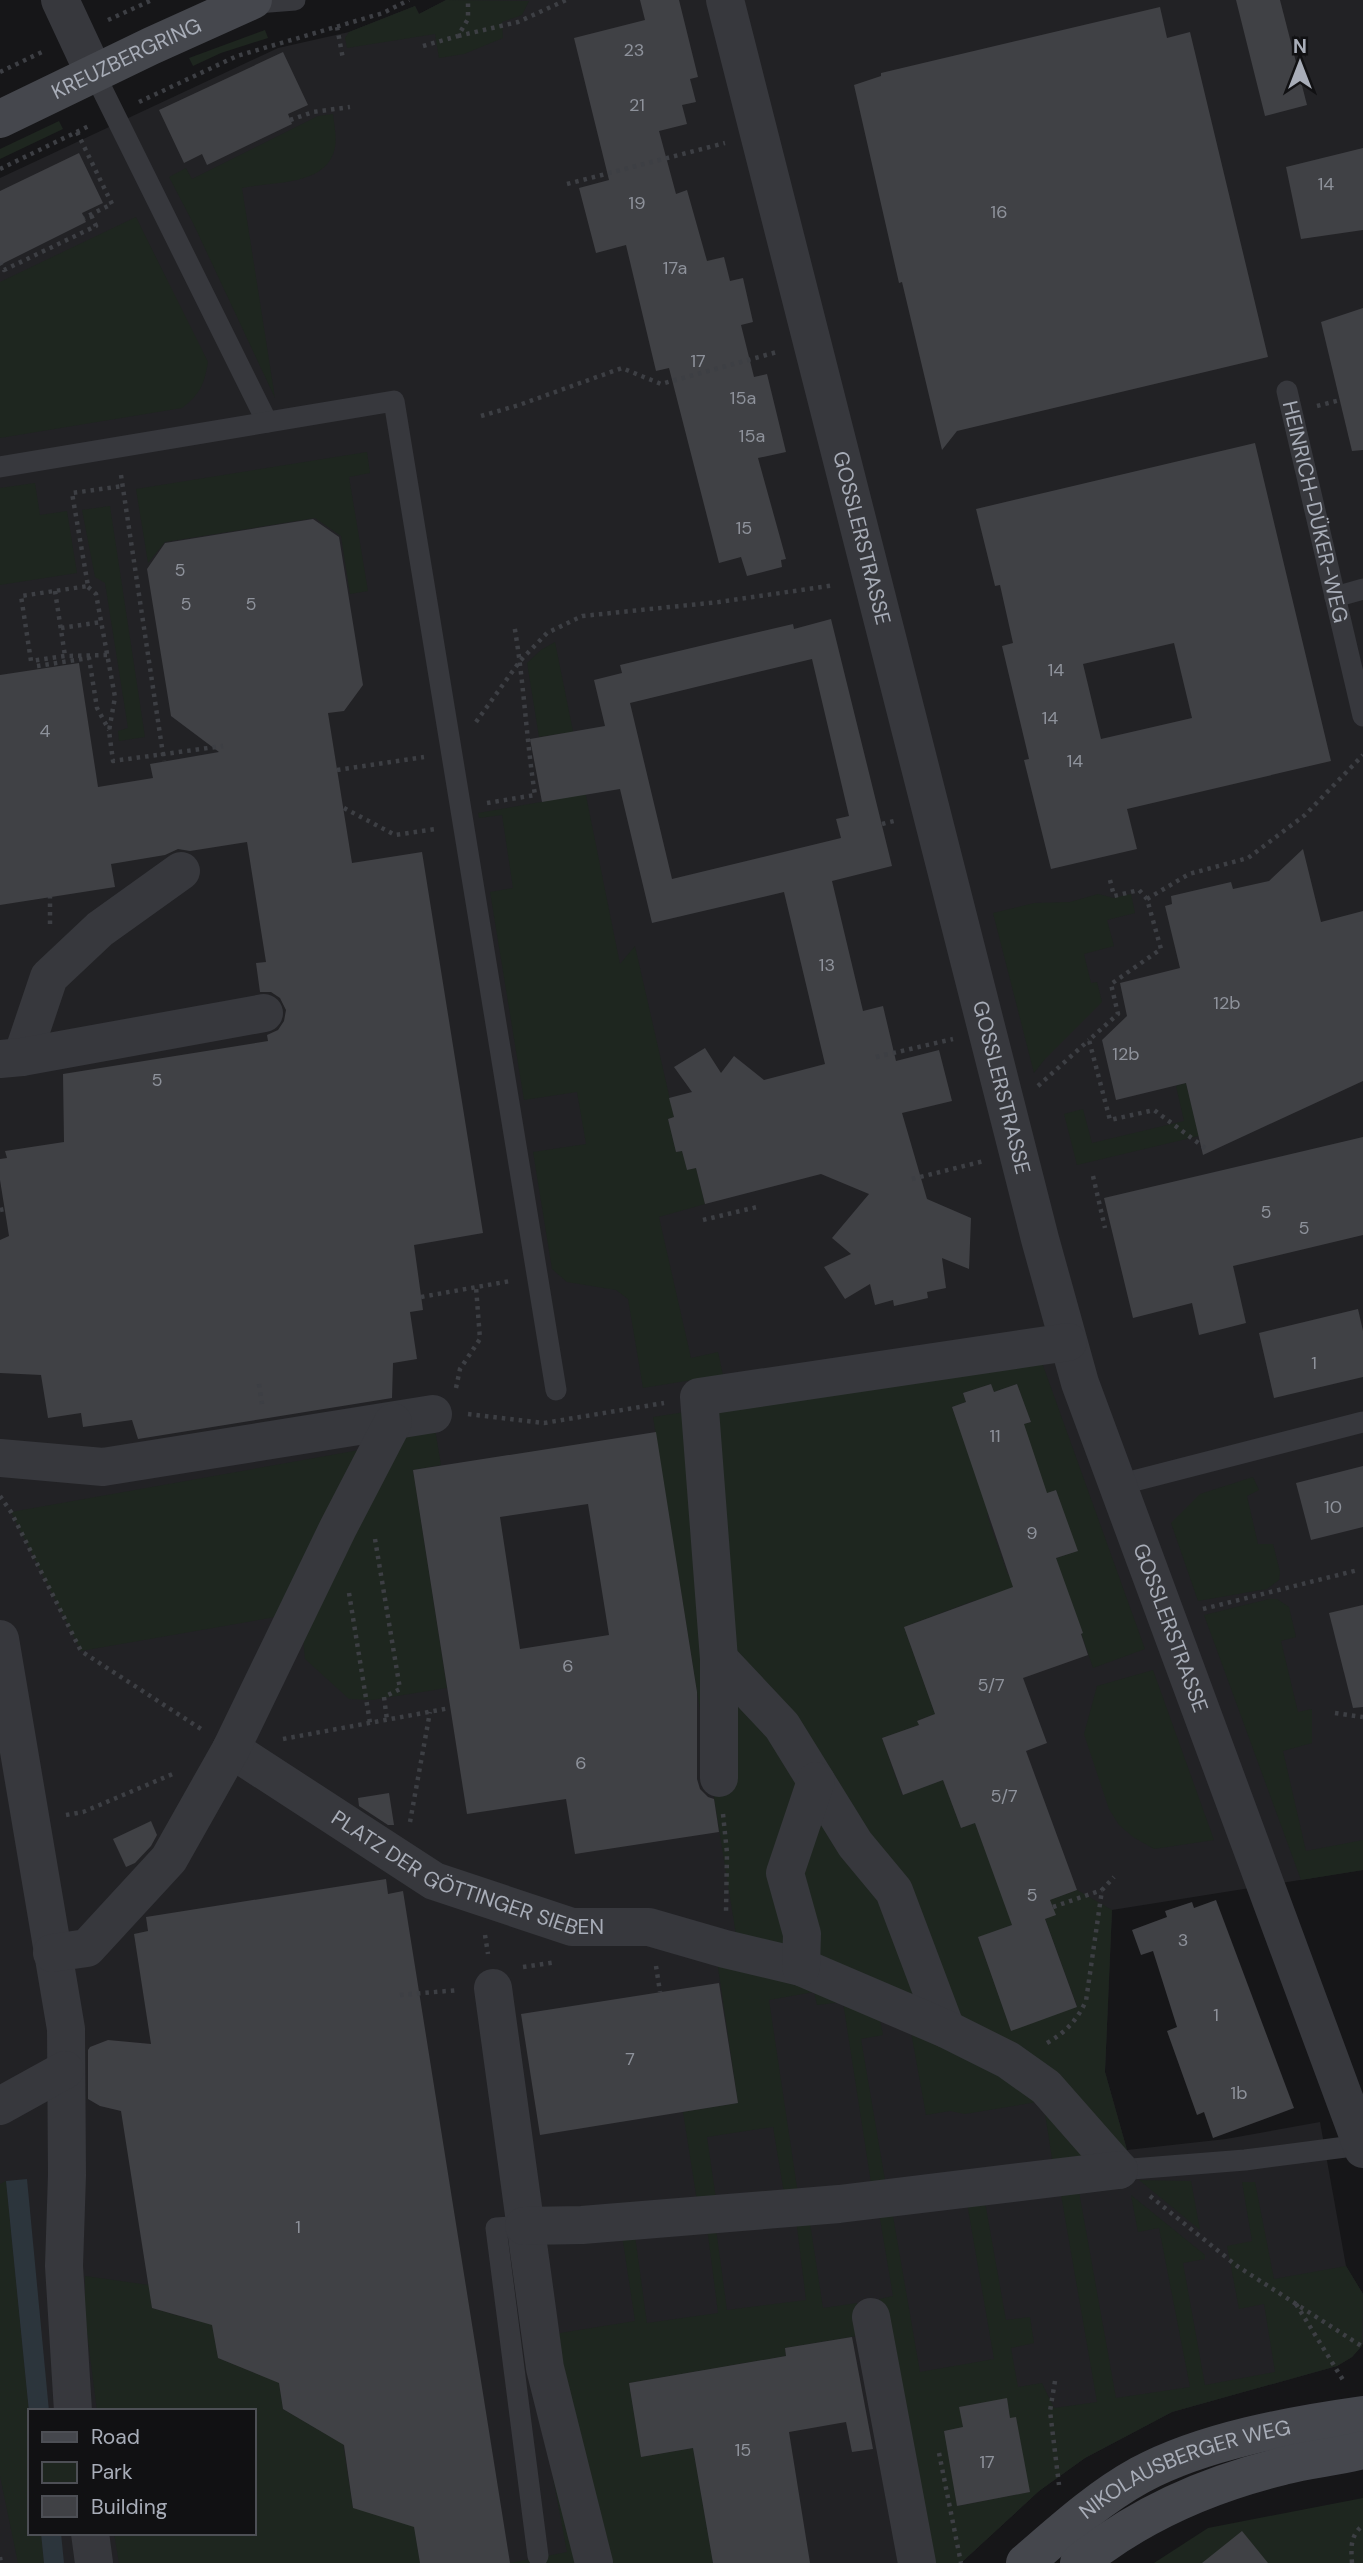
<svg xmlns="http://www.w3.org/2000/svg" width="1363" height="2563" viewBox="0 0 1363 2563" font-family="'DM Sans',sans-serif">
  <style>
    .built { fill: #222225; fill-rule: evenodd }
    .green { fill: #1e261f; fill-rule: evenodd }
    .water { fill: #2c353c }
    .building { fill: #404145; fill-rule: evenodd }
    .lines { fill: none; stroke-linecap: round; stroke-linejoin: round }
    .path { stroke: #3d3f44; stroke-width: 4.5; stroke-dasharray: 3.5 5; stroke-linecap: butt }
    .lane { stroke: #37383d; stroke-width: 21 }
    .street { stroke: #37383d; stroke-width: 38 }
    .secondary { stroke: #45474d; stroke-width: 38 }
    .labels { text-anchor: middle; stroke-width: 5; stroke-linejoin: round; paint-order: stroke }
    .number-label { font-size: 18px; fill: #8e929b }
    .street-label { font-size: 21px; fill: #a8adb8; stroke: #111113 }
  </style>
  <rect width="100%" height="100%" fill="#161618"/>
  <path class="built" d="M446,0H1363V1870L1112,1910L1105,2072L1127,2150L1226,2139L1320,2122L1346,2266L1363,2294V2344L1352,2357L1337,2366L1172,2412L1085,2458L1039,2491L961,2563H0V178L278,48L349,32L415,6L419,14ZM30,2411H254V2533H30Z"/>
  <g class="green">
    <path d="M446,0L529,1L522,15L502,22L503,38L464,54L439,58L435,34L347,48L345,38L349,32L415,6L419,14Z"/>
    <path d="M265,30L268,38L221,53L193,66L189,58Z"/>
    <path d="M333,114C334,124 337,137 335,147C328,187 272,181 242,188L275,398L193,223L169,177L186,168L192,179L318,116Z"/>
    <path d="M59,121L63,129L0,159V149Z"/>
    <path d="M136,217L208,362C204,385 200,394 182,408L0,438V282Z"/>
    <path d="M367,452L370,473L349,477L368,591L350,594L341,536L315,518L165,542L148,563L136,489Z"/>
    <path d="M35,483L40,515L67,511L77,573L0,585V488Z"/>
    <path d="M110,506L145,737L119,741L118,731L128,728L105,583L95,577L82,510Z"/>
    <path d="M555,642L620,964L635,946L674,1117L668,1119L676,1152L682,1151L687,1169L696,1168L705,1204L659,1217L691,1358L718,1352L723,1375L643,1388L628,1299L616,1290L567,1282L552,1269L533,1152L586,1144L577,1092L524,1100L490,892L513,888L502,815L479,818L478,813L575,796L564,733L539,737L527,663L541,650Z"/>
    <path d="M1098,894L1114,898L1131,894L1135,913L1107,920L1114,946L1084,954L1091,983L1097,982L1102,1002L1045,1059L1034,1073L993,913L1034,903L1070,902Z"/>
    <path d="M1186,1083L1199,1136L1077,1165L1064,1114L1083,1109L1092,1143L1184,1121L1176,1086Z"/>
    <path d="M1040,1357L1145,1649L1093,1668L1066,1588L973,1601L904,1627L935,1714L918,1720L919,1725L882,1738L902,1795L943,1780L961,1828L975,1823L1014,1924L978,1938L1011,2030L1077,2006L1045,1919L1055,1915L1050,1900L1077,1890L1112,1910L1105,2072L1127,2150L1053,2165L1043,2101L965,2114L950,2111L926,2115L911,2032L880,2019L883,2035L861,2039L886,2186L871,2183L843,2002L817,2005L814,1992L769,2000L798,2194L784,2193L773,2127L707,2137L716,2199L697,2201L683,2112L738,2103L716,1954L737,1941L653,1417ZM991,1384L994,1392L1017,1384L1031,1422L1024,1424L973,1467L952,1407L966,1402L963,1393ZM1056,1490L1077,1551L1008,1575L987,1515Z"/>
    <path d="M435,1429L441,1465L413,1470L447,1688L372,1700L349,1699L305,1659L302,1628L407,1433Z"/>
    <path d="M365,1449L281,1616L81,1651L11,1512Z"/>
    <path d="M1253,1477L1259,1490L1247,1496L1258,1544H1273L1280,1572L1279,1580L1267,1589L1198,1601L1171,1523L1200,1494Z"/>
    <path d="M1269,1599H1277L1289,1607L1296,1637L1281,1641L1298,1712L1312,1709V1743L1283,1751L1306,1851L1363,1840V1870L1301,1880L1204,1615Z"/>
    <path d="M1153,1670L1214,1840L1154,1849L1133,1837L1119,1825L1109,1809L1084,1734L1097,1686Z"/>
    <path d="M1139,2180L1191,2181L1200,2230Z"/>
    <path d="M6,2181L30,2422V2533H41L44,2563H18L0,2476V2184Z"/>
    <path d="M1242,2182H1255L1274,2279L1346,2266L1363,2294L1362,2346L1352,2357L1337,2366L1172,2412L1085,2458L1039,2491L961,2563H927L879,2299L893,2296L879,2213L893,2216L920,2372L994,2359L967,2203L985,2202L1006,2320L1030,2317L1034,2343L1011,2348L1018,2387L1042,2383L1054,2408L1097,2402L1060,2189L1078,2186L1116,2398L1190,2387L1159,2228L1138,2232L1131,2195L1205,2255V2259L1183,2263L1205,2385L1275,2372L1264,2304L1239,2309L1227,2246L1252,2241ZM1006,2399L1010,2418H1016L1029,2492L958,2506L944,2431L963,2427L960,2407Z"/>
    <path d="M796,2219L810,2223L823,2308L857,2303L863,2335L785,2348L786,2356L629,2383L641,2457L693,2448L713,2563H510L567,2552L533,2371L560,2333L635,2321L622,2235L635,2236L647,2323L718,2313L707,2227L716,2229L727,2310L806,2300Z"/>
    <path d="M85,2276L149,2285L152,2308L196,2321L208,2299L218,2358L262,2376L273,2347L283,2409L329,2436L336,2398L353,2508L409,2494L420,2563H119L114,2533H254V2411H97L85,2317Z"/>
    <path d="M1363,2498V2563H1154L1208,2528Z"/>
  </g>
  <g class="water">
    <path d="M27,2179L49,2411H30V2422L6,2181Z"/>
    <path d="M41,2533H61L64,2563H44Z"/>
  </g>
  <g class="building">
    <path d="M640,0H679L698,77L690,79L696,102L682,105L687,124L659,131L676,194L687,190L707,261L724,257L730,281L743,278L753,322L741,325L754,377L767,374L786,452L758,458L786,559L781,560L782,567L747,576L741,557L719,563L669,368L656,371L626,245L596,253L579,188L609,180L574,38L645,20Z"/>
    <path d="M1236,0H1280L1307,105L1265,116Z"/>
    <path d="M1160,7L1167,38L1190,32L1268,357L957,431L942,450L902,282L899,283L854,85L881,76V73Z"/>
    <path d="M283,52L308,105L288,114L292,124L207,165L202,154L184,163L159,110Z"/>
    <path d="M1363,148V230L1301,239L1286,167Z"/>
    <path d="M79,153L103,203L82,213L86,222L0,265V191Z"/>
    <path d="M1363,308V450L1352,451L1321,322Z"/>
    <path d="M1255,443L1331,761L1127,809L1137,849L1051,869L1024,760L1029,759L1002,646L1013,643L1000,585L995,586L976,509ZM1174,643L1192,718L1101,739L1083,664Z"/>
    <path d="M313,519L339,537L363,685L344,711L328,713L352,863L422,852L483,1233L414,1245L423,1310L410,1312L417,1359L393,1363L392,1398L138,1439L132,1420L83,1427L81,1413L48,1418L41,1375L0,1373V1240L9,1236L0,1180V1159L7,1158L5,1151L64,1142L63,1074L268,1041L267,1035L278,1030L284,1021L286,1010L280,998L271,992H260L256,963L266,962L247,842L190,851L178,849L165,855L111,864L115,887L0,905V675L79,663L98,787L153,778L150,764L219,752L171,716L147,569L165,543Z"/>
    <path d="M831,619L892,866L832,881L863,1011L883,1006L896,1061L939,1050L952,1101L902,1113L927,1199L971,1218L969,1269L942,1258L946,1288L927,1292L928,1298L894,1306L893,1300L875,1305L870,1284L845,1299L824,1267L851,1254L832,1238L869,1194L821,1174L705,1204L696,1168L687,1170L682,1151L676,1152L668,1119L674,1117L669,1098L692,1092L674,1067L705,1048L721,1073L734,1056L764,1080L825,1064L784,892L652,923L620,789L542,802L530,739L605,726L594,680L622,673L620,665L793,624L794,629ZM812,659L849,816L836,819L841,838L672,879L630,703Z"/>
    <path d="M1303,849L1321,922L1363,911V1081L1203,1155L1186,1083L1116,1100L1102,1040L1127,1016L1120,983L1180,968L1165,906L1172,904L1171,896L1231,882L1233,889L1269,881Z"/>
    <path d="M1363,1137V1235L1233,1266L1246,1323L1199,1335L1192,1303L1133,1318L1104,1198Z"/>
    <path d="M1358,1309L1363,1331V1377L1274,1398L1259,1333Z"/>
    <path d="M991,1384L994,1392L1017,1384L1031,1422L1024,1424L1047,1493L1056,1490L1078,1551L1056,1558L1083,1633L1081,1634L1088,1655L1023,1678L1047,1743L1026,1751L1077,1890L1050,1900L1056,1915L1045,1919L1077,2007L1011,2031L978,1937L1012,1925L975,1823L961,1828L943,1780L903,1795L882,1738L919,1725L917,1721L935,1714L904,1627L1013,1587L952,1407L966,1402L963,1393Z"/>
    <path d="M656,1432L697,1692V1779L700,1789L708,1797L714,1799L719,1832L575,1854L566,1799L467,1814L413,1470ZM588,1504L609,1635L520,1649L500,1517Z"/>
    <path d="M1363,1466V1527L1311,1540L1296,1483Z"/>
    <path d="M1363,1605V1707L1353,1708L1329,1613Z"/>
    <path d="M389,1793L394,1825H388L359,1806L358,1798Z"/>
    <path d="M151,1821L157,1835L151,1846L135,1863L126,1867L113,1839Z"/>
    <path d="M386,1879L388,1894L403,1891L510,2563H420L414,2527L353,2508L344,2445L283,2409L279,2383L218,2358L212,2325L152,2308L121,2111L100,2106L88,2099V2050L90,2047L108,2040L151,2044L134,1934L148,1931L146,1917Z"/>
    <path d="M1216,1900L1294,2108L1213,2138L1204,2112L1197,2115L1167,2031L1177,2027L1153,1951L1141,1955L1132,1930L1167,1917L1165,1911L1192,1902L1194,1908Z"/>
    <path d="M719,1983L738,2103L540,2135L521,2014Z"/>
    <path d="M852,2337L873,2449L852,2452L846,2422L789,2432L810,2563H713L693,2448L641,2457L629,2383L786,2356L785,2348Z"/>
    <path d="M1007,2398L1010,2418L1016,2417L1030,2492L957,2506L944,2431L963,2427L959,2407Z"/>
    <path d="M1242,2531L1268,2563H1202Z"/>
  </g>
  <g class="lines">
    <g class="path">
      <path d="M108,20L152,0"/>
      <path d="M337,27L343,59"/>
      <path d="M458,36L518,22L566,0"/>
      <path d="M423,46L458,36L468,19V0"/>
      <path d="M0,72L44,51"/>
      <path d="M139,102L237,56L383,13L409,0"/>
      <path d="M290,120L313,112L350,107"/>
      <path d="M77,132L112,204L84,218"/>
      <path d="M0,169L91,125"/>
      <path d="M567,184L725,143"/>
      <path d="M0,262L4,270L96,226L91,215"/>
      <path d="M1317,406L1340,400"/>
      <path d="M481,416L519,405L622,368L661,384L777,352"/>
      <path d="M121,475L164,761"/>
      <path d="M88,587L96,594L115,697L109,731L113,761L223,746"/>
      <path d="M55,591L65,656"/>
      <path d="M61,628L101,622"/>
      <path d="M107,655L65,656L31,661L21,596L88,586L72,493L123,486"/>
      <path d="M37,666L89,658L97,708L109,730"/>
      <path d="M476,722L520,661L547,633L582,616L719,602L835,585"/>
      <path d="M337,770L424,757"/>
      <path d="M487,803L535,795C526,738 524,681 514,624"/>
      <path d="M344,808L395,835L436,829"/>
      <path d="M882,824L898,820"/>
      <path d="M1110,880L1114,896L1139,890L1147,899L1161,949L1111,984L1118,1014L1089,1040L1110,1120L1154,1110L1209,1151"/>
      <path d="M1147,899L1189,874L1248,858L1305,815L1363,755"/>
      <path d="M50,924V897"/>
      <path d="M876,1057L953,1039"/>
      <path d="M1038,1086L1089,1040"/>
      <path d="M1093,1176L1105,1228"/>
      <path d="M912,1179L984,1161"/>
      <path d="M0,1210L5,1209"/>
      <path d="M703,1220L757,1207"/>
      <path d="M421,1297L510,1281"/>
      <path d="M259,1384L262,1404"/>
      <path d="M456,1388L460,1369L480,1339L476,1287"/>
      <path d="M468,1414L544,1423L664,1403"/>
      <path d="M0,1496L11,1512L81,1651L201,1729"/>
      <path d="M375,1539L400,1689L384,1697L387,1720"/>
      <path d="M349,1593L370,1723"/>
      <path d="M1203,1609L1358,1570"/>
      <path d="M1335,1713L1363,1717"/>
      <path d="M283,1739L450,1708"/>
      <path d="M723,1814L727,1853L726,1913"/>
      <path d="M66,1815L83,1812L175,1773"/>
      <path d="M410,1822L430,1712"/>
      <path d="M1053,1907L1102,1890"/>
      <path d="M485,1935L488,1954"/>
      <path d="M656,1966L660,1992"/>
      <path d="M523,1967L556,1962"/>
      <path d="M400,1995L459,1990"/>
      <path d="M1047,2043C1066,2032 1077,2020 1086,2001L1102,1890L1114,1877"/>
      <path d="M1150,2196L1237,2266L1363,2347"/>
      <path d="M1296,2304L1343,2380"/>
      <path d="M1055,2381L1050,2411L1059,2485"/>
      <path d="M939,2453L961,2563"/>
      <path d="M0,2557L1,2563"/>
      <path d="M1352,2563C1351,2547 1350,2536 1363,2525"/>
    </g>
    <g class="lane">
      <path d="M245,4L295,0"/>
      <path d="M94,73L267,422"/>
      <path id="s1" d="M1287,391L1363,716"/>
      <path d="M0,467L394,401L556,1390"/>
      <path d="M1335,597L1363,589"/>
      <path d="M1118,1485L1363,1422"/>
      <path d="M1119,2170L1245,2160L1361,2145"/>
      <path d="M524,2226L496,2228L538,2556"/>
    </g>
    <g class="street">
      <path d="M60,0L94,73"/>
      <path id="s2" d="M725,0L1040,1239L1080,1383L1363,2149"/>
      <path d="M22,1057L49,977L100,929L181,871"/>
      <path d="M0,1059L22,1057L264,1013"/>
      <path d="M0,1458L103,1467L433,1414"/>
      <path d="M0,1639L66,2029L67,2175L64,2266L73,2411"/>
      <path d="M719,1659L782,1726L855,1844L894,1891L946,2029"/>
      <path id="s3" d="M231,1749L434,1881L572,1927H649L725,1949L801,1967L946,2029L1008,2060L1046,2087L1119,2170"/>
      <path d="M719,1778V1659L699,1397L1068,1342"/>
      <path d="M52,1953L87,1948L169,1859L231,1749L338,1528L393,1422"/>
      <path d="M801,1967L802,1934L785,1873L816,1781"/>
      <path d="M493,1988L545,2368L594,2563"/>
      <path d="M0,2106L65,2070"/>
      <path d="M524,2226L582,2225L839,2204L1119,2170"/>
      <path d="M871,2317L917,2563"/>
      <path d="M90,2533L94,2563"/>
    </g>
    <g class="secondary">
      <path id="s4" d="M0,119L151,46L253,0"/>
      <path id="s5" d="M1025,2563C1061,2532 1098,2498 1140,2475C1203,2441 1292,2425 1363,2415"/>
      <path d="M1079,2563C1139,2514 1209,2484 1283,2466C1309,2459 1337,2457 1363,2450"/>
    </g>
  </g>
  <g class="labels">
    <g class="number-label">
      <text x="634" y="56">23</text>
      <text x="637" y="111">21</text>
      <text x="1326" y="190">14</text>
      <text x="637" y="209">19</text>
      <text x="999" y="218">16</text>
      <text x="675" y="274">17a</text>
      <text x="698" y="367">17</text>
      <text x="743" y="404">15a</text>
      <text x="752" y="442">15a</text>
      <text x="744" y="534">15</text>
      <text x="180" y="576">5</text>
      <text x="186" y="610">5</text>
      <text x="251" y="610">5</text>
      <text x="1056" y="676">14</text>
      <text x="1050" y="724">14</text>
      <text x="45" y="737">4</text>
      <text x="1075" y="767">14</text>
      <text x="827" y="971">13</text>
      <text x="1227" y="1009">12b</text>
      <text x="1126" y="1060">12b</text>
      <text x="157" y="1086">5</text>
      <text x="1266" y="1218">5</text>
      <text x="1304" y="1234">5</text>
      <text x="1314" y="1369">1</text>
      <text x="995" y="1442">11</text>
      <text x="1333" y="1513">10</text>
      <text x="1032" y="1539">9</text>
      <text x="568" y="1672">6</text>
      <text x="991" y="1691">5/7</text>
      <text x="581" y="1769">6</text>
      <text x="1004" y="1802">5/7</text>
      <text x="1032" y="1901">5</text>
      <text x="1183" y="1946">3</text>
      <text x="1216" y="2021">1</text>
      <text x="630" y="2065">7</text>
      <text x="1239" y="2099">1b</text>
      <text x="298" y="2233">1</text>
      <text x="743" y="2456">15</text>
      <text x="987" y="2468">17</text>
    </g>
    <g class="street-label">
      <text dy="7" stroke="none"><textPath href="#s4" startOffset="140">KREUZBERGRING</textPath></text>
      <text dy="7" stroke="none"><textPath href="#s1" startOffset="124">HEINRICH-DÜKER-WEG</textPath></text>
      <text dy="7" stroke="none"><textPath href="#s2" startOffset="555">GOSSLERSTRASSE</textPath></text>
      <text dy="7" stroke="none"><textPath href="#s2" startOffset="1122">GOSSLERSTRASSE</textPath></text>
      <text dy="7" stroke="none"><textPath href="#s2" startOffset="1689">GOSSLERSTRASSE</textPath></text>
      <text dy="7" stroke="none"><textPath href="#s3" startOffset="271">PLATZ DER GÖTTINGER SIEBEN</textPath></text>
      <text dy="7" stroke="none"><textPath href="#s5" startOffset="189">NIKOLAUSBERGER WEG</textPath></text>
    </g>
  </g>
  <rect x="28" y="2409" width="228" height="126" fill="#111113" stroke="#4d4f55" stroke-width="2"/>
  <rect x="42" y="2432" width="35" height="10" fill="#45474d" stroke="#4d4f55" stroke-width="2"/>
  <text x="91" y="2444" font-size="21" fill="#a8adb8">Road</text>
  <rect x="42" y="2462" width="35" height="21" fill="#1e261f" stroke="#4d4f55" stroke-width="2"/>
  <text x="91" y="2479" font-size="21" fill="#a8adb8">Park</text>
  <rect x="42" y="2496" width="35" height="21" fill="#404145" stroke="#4d4f55" stroke-width="2"/>
  <text x="91" y="2514" font-size="21" fill="#a8adb8">Building</text>
  <g transform="translate(1300 63)" stroke="#111113" stroke-width="5" paint-order="stroke">
  <path d="M0-5L12 26L0 18L-12 26Z" fill="#a8adb8"/>
  <text y="-10" font-size="19" font-weight="bold" text-anchor="middle" fill="#a8adb8">N</text>
  </g>
</svg>
